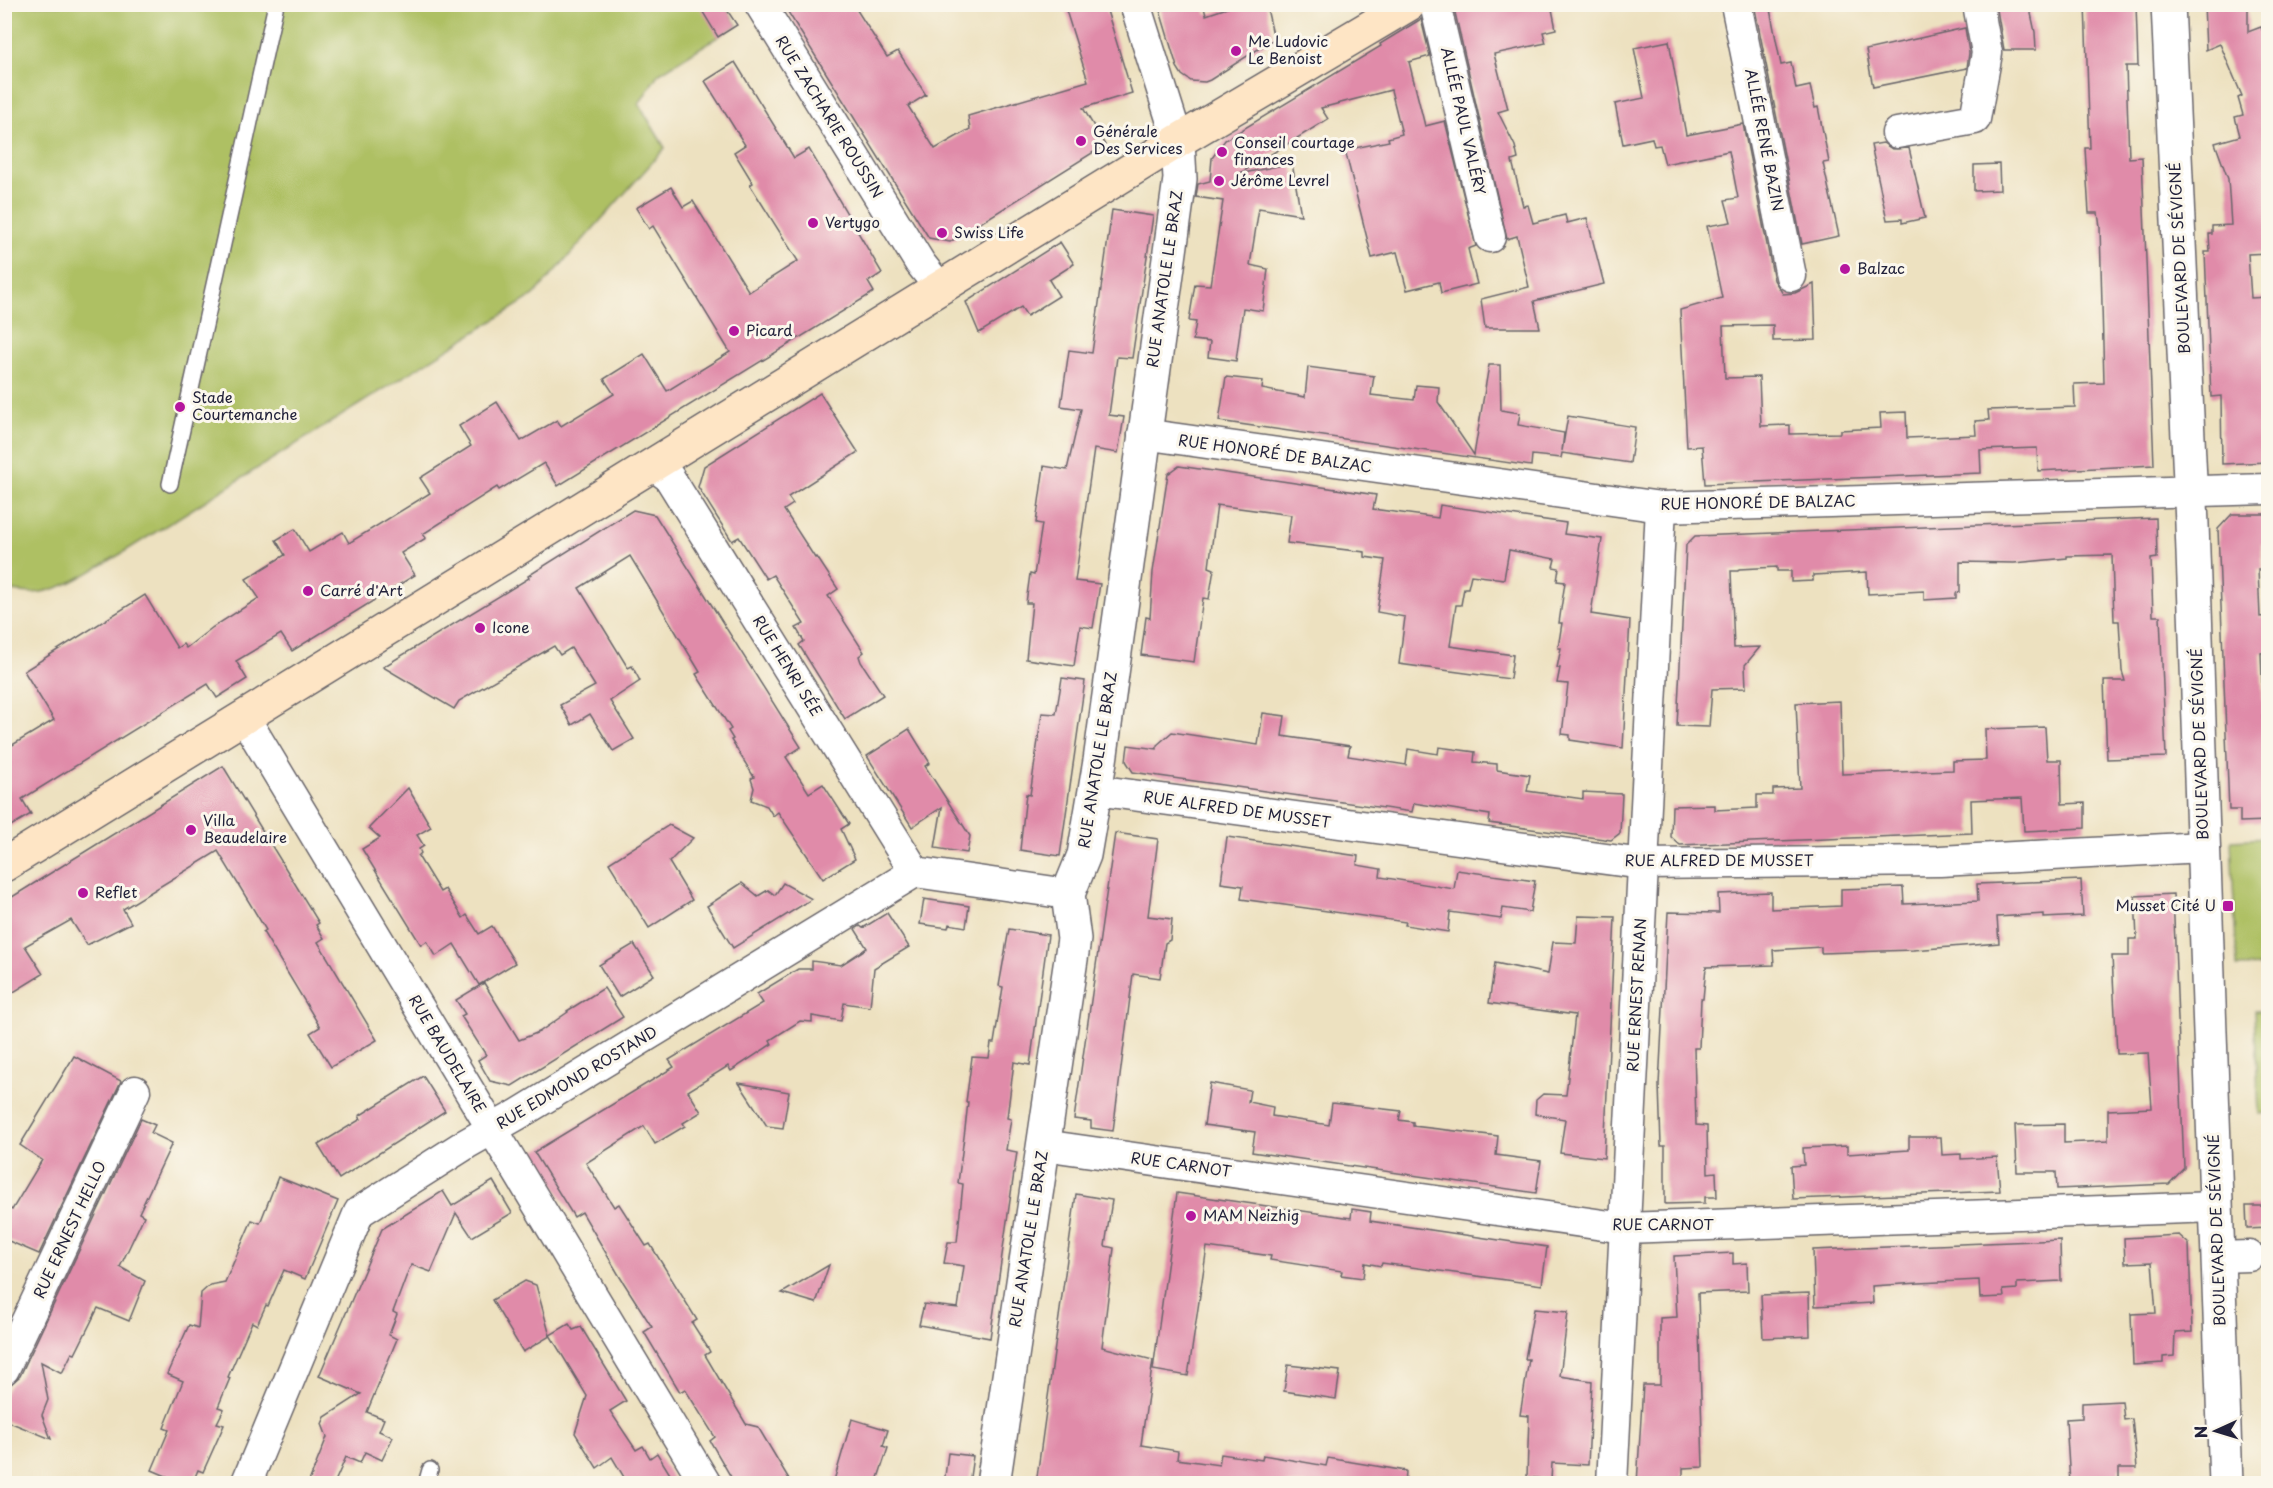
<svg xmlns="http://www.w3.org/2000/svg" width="2273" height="1488" viewBox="0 0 2273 1488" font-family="'Playpen Sans',sans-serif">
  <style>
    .green { fill: #aec063; stroke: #68714f; stroke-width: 1.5 }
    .building { fill: #e08ba9 }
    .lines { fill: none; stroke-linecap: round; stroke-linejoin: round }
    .service-casing { stroke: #69656a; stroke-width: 18 }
    .minor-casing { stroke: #69656a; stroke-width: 33 }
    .tertiary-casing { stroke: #69656a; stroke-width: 36 }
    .secondary-casing { stroke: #69656a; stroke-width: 36 }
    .service { stroke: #fff; stroke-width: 15 }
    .minor { stroke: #fff; stroke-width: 30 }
    .tertiary { stroke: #fff; stroke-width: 33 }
    .secondary { stroke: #fee5c5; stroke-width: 33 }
    .poi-dot { fill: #b5179e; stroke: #fbf7ec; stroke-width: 2 }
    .labels { text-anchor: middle; stroke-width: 6; stroke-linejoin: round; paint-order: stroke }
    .poi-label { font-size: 15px; fill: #22223b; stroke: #fbf7ec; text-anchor: start }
    .street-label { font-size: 15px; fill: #22223b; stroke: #fbf7ec }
  </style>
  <rect width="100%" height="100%" fill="#fbf7ec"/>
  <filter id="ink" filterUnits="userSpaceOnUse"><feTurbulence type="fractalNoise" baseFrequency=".0167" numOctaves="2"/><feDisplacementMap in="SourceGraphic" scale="12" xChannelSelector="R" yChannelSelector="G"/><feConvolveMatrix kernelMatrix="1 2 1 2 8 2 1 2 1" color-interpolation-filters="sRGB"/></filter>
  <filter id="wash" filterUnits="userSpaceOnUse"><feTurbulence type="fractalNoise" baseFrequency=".008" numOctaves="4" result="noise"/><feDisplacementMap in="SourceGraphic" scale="24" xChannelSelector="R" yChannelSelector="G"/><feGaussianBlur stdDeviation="1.35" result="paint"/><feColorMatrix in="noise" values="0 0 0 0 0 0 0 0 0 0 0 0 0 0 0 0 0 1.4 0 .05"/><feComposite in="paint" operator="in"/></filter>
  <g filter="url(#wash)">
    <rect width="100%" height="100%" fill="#ede1c0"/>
    <g class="green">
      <path d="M723,4L737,25L658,74L639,104L665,148L534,295L119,555C92,570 64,591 33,593C24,593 14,591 4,590V5Z"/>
      <path d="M2268,838V966L2237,967L2231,840Z"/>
      <path d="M2254,1011H2268V1113L2259,1114Z"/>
    </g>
    <g id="blocks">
      <g class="building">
        <path d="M698,4H723L737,25L718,37Z"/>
        <path d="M783,4H853L887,57L898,51L926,95L908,106L935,149L970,129L968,116L1088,81L1064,4H1105L1132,93L1083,108L1105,145L950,242L929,238Z"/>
        <path d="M1158,4H1203L1206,15L1239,4H1266L1274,39L1210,80L1205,82L1191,81L1182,75L1177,67Z"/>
        <path d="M1453,4H1551L1556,29L1543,32L1546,43L1494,54L1508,109L1498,112L1515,146L1518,159L1512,161L1523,206L1528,205L1533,223L1565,215L1567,223L1587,218L1604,284L1534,301L1540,328H1485L1481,299L1529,287L1517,236L1507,239Z"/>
        <path d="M1754,4H1769L1781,65L1791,63L1796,89L1810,86L1815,108L1818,107L1829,162L1823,163L1839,236L1802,244Z"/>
        <path d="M1996,4H2029L2035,32L2036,50H2004Z"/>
        <path d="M2085,4H2136L2138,66H2126L2129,158L2142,157L2154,465L2038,471L2037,448L1980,450L1981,473L1705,484L1702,446L1687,447L1680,310L1722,298L1707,226L1731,222L1725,200L1738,198L1729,151L1665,164L1660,145L1654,146L1652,138L1623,144L1615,104L1644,98L1634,48L1669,41L1686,135L1743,124L1774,280L1783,294L1795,293L1814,284L1816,340L1773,341V325L1723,326L1725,378L1759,377L1761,426L1790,425V434L1840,433V430L1881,428L1880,413L1906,412L1907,438L1976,435L1975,421L1989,420L1988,410L2075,407L2074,384L2104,383L2100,227L2098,213H2089L2085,148H2090Z"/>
        <path d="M2204,4H2248V32L2261,27L2268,44V73L2263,76L2268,93V253L2248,254L2251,298L2267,297L2268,462L2222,464L2221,396L2211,397L2205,252H2210L2209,234H2212V226L2231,225L2228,179L2215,143L2240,136L2235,117L2243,115L2238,98L2242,96L2220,44L2206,50Z"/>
        <path d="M1421,19L1430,56L1409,62L1425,126L1445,121L1476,246L1468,249L1477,284L1441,293L1439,282L1407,290L1397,252L1372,258L1345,150L1389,141L1388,138L1402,134L1391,90L1321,108L1328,119L1239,174L1292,163L1301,215L1259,208L1250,265L1268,269L1263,311L1243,308L1236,361L1208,357L1210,342L1193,340L1196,322L1189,321L1195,284L1210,285L1223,201L1196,197L1198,184L1210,181L1212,158L1225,140L1381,46L1380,44Z"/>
        <path d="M1965,28L1969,53L1967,68L1873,87L1866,50Z"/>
        <path d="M735,62L794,158L809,149L882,273L868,282L874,292L558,486L544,463L499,490L497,487L423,534L426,538L401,553L415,575L292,651L281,634L236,661L247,679L217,698L208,684L22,799L31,814L4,830V750L54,720L24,671L145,595L177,648L183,644L186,648L213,627L259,598L246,579L285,555L276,540L295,529L309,552L343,532L349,543L430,493L420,478L471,446L459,426L497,402L521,441L557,420L561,426L614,394L604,379L644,354L667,391L730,352L653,226L649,229L636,208L671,187L683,207L693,201L749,292L798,261L750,185L753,183L734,152L745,145L705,81Z"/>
        <path d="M1883,143L1892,149L1909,148L1925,218L1902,223V219L1887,220L1871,145Z"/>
        <path d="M1999,164L2000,190L1974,191V165Z"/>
        <path d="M1112,210L1153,216L1132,358L1117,357L1109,415L1124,417L1118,453L1094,449L1075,581L1100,584L1093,628L1080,626L1074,666L1026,659L1032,603H1026L1030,574L1034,575L1042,524L1036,523L1044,466L1067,470L1081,409L1061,406L1069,350L1092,353Z"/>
        <path d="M1060,242L1074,264L1049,280L1059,296L1027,316L1021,307L979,333L966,302Z"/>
        <path d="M1489,365H1500L1501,410L1520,413L1518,425L1564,433L1562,451L1568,416L1635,427L1630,463L1562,453L1561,458L1532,455L1531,466L1219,421L1226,377L1263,381L1262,389L1305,397L1308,367L1374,376L1371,395L1414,400L1416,385L1439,387L1438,402L1474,455Z"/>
        <path d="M820,393L858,452L788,497L793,504L784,510L815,558L817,557L838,589L828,596L864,652L859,656L861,662L883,695L845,719L799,645L804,641L796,628L804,624L773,575L766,579L739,537L732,541L698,487L704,466Z"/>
        <path d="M1179,466L1376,495L1373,509L1438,518L1440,505L1566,523L1564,534L1602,539L1591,614L1630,620L1623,748L1570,740V735L1562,734L1568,684L1557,683L1560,668H1557L1561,648H1558L1562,623H1559L1565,582L1557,581L1559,568L1553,567L1555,559L1509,550L1504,579L1471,575L1468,588H1464L1461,605H1456L1450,646L1513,655L1510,679L1399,664L1405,617L1377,612L1385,560L1365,557V552L1287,543L1291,515L1217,505L1209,567L1214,569L1209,599L1203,598L1194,662L1141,655L1146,617L1150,618L1153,572L1168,474Z"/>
        <path d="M633,510L655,515L801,747L786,757L809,793L823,784L849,824L841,829L855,859L823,879L778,812L773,816L767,806L751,800L754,788L751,779L754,777L731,740L733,739L728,731L731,729L696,674L700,672L630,556L579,588L628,668L632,666L640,681L610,701L634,739L613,751L590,714L572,725L560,705L595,686L571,648L560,655L554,646L459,701L454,709L383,667L529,578L528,576Z"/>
        <path d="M2232,514H2268V544H2261L2263,569H2258L2260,617L2268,616V652L2261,653L2265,756H2268V821L2240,822V810H2229L2218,529Z"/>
        <path d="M2156,518L2157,558L2151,559L2153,616H2160L2166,757L2107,759L2104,681H2125L2122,671L2119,621H2114L2112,555L2067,556V558L2014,563L1960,562V592L1956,593V598L1924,600V591L1868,594L1867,572L1813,575V581L1791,582V571H1777V567L1739,569L1738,571H1731L1734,648L1760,647L1745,665L1746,688L1712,689L1709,727L1677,726L1686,545L1695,536Z"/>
        <path d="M1062,678L1085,681L1060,856L1020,850L1026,794L1030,795L1042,713L1056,714Z"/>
        <path d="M1840,701L1842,774L1953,770V761L1986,760L1985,729L2045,727L2047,760H2061L2062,804L2085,803V828L2024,831L2022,798L1971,800L1972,833L1680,845L1671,837L1672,806L1715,805V810L1757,808V795H1773V789L1800,788L1796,703Z"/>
        <path d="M1263,713L1285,716L1282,736L1350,746L1348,756L1406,765L1408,749L1438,754L1439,747L1475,752L1474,762L1497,764V770L1530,775L1527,791L1583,799V792L1622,794L1620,833L1611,840L1489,823L1490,815L1414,803L1412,812L1159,776L1133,772L1126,761L1128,745L1157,749V745L1172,732L1258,745Z"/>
        <path d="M909,729L930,763L925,766L970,836L967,853L935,848L942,807L912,827L867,756Z"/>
        <path d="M223,766L319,923L316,925L324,938L318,942L377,1040L331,1067L310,1033L320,1027L263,932L266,930L218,851L123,909L131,923L87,945L71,920L25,946L43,974L4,998V902Z"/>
        <path d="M408,788L431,827L417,835L424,846L419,849L421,853L418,856L440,892L445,889L463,918L467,915L479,934L492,926L515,963L479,985L454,944L436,956L427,941L421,945L362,849L380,838L369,828Z"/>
        <path d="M669,825L693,838L669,862L692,900L649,928L609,863Z"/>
        <path d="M1115,833L1158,839L1148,916L1172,919L1170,940L1165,943L1160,978L1133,974L1113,1131L1091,1128V1121L1074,1119Z"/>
        <path d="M1227,837L1358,856L1357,865L1381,869L1380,877L1454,889L1457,870L1535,881L1530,912L1503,908L1501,919L1450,912L1448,932L1405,925L1406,922L1241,899L1243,886L1221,883Z"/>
        <path d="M2081,880L2083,916L2044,918V914L1997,917L1999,943L1913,950L1821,953V947L1773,950L1774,965L1706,967L1703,999H1701L1699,1048H1694L1696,1125L1707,1126L1708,1173L1716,1172L1717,1197H1705V1203L1665,1204V1146H1661L1659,1085L1668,912L1719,913L1718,894L1771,892V909L1841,906V889L1903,887L1904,904L1978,901L1977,884Z"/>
        <path d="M742,883L758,896L768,890L775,895L783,883L812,899L733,948L707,906Z"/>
        <path d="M2173,894L2184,1168L2169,1184L2057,1189L2056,1172H2017L2015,1125L2064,1124V1143L2108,1141V1110L2152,1108L2148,1053L2117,1054L2112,956H2129V939H2137L2135,896Z"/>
        <path d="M924,899L969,906L966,927L949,924L948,928L920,924Z"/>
        <path d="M887,913L909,947L874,968L870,1007L844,1003L841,1021L812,1016V1022L800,1021L770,1040L772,1044L731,1071L728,1066L688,1091L701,1112L683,1123L685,1126L655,1144L644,1126L586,1163L614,1207L619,1204L646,1246L650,1244L697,1320L692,1323L708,1348L710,1352L705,1355L746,1424L758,1427L792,1484H735L710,1441L715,1437L685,1389L680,1392L644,1332L652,1327L620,1277L582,1212L574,1217L534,1152L674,1067L669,1060L763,1003L757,994L798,969H812V961L841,965L867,948L855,929L860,926L863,928Z"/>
        <path d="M1578,916L1615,917L1604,1158L1560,1153L1565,1119L1535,1114L1536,1100L1543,1094L1566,1095L1575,1015L1489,1003L1495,963L1548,974L1553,942L1576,943Z"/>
        <path d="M1009,929L1048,935L1030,1065L1014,1062L1007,1118L1011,1119L1006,1150L1017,1152L990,1338L919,1325L924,1304L958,1308L964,1266L944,1263L948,1242H957L963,1184L958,1183L965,1129L968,1102H966L972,1057L989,1058L991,1043H994L1003,987L999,986Z"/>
        <path d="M634,944L654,975L619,997L599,965Z"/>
        <path d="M484,983L519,1040L539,1032L568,1012L567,1011L604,988L623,1017L512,1086L490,1081L478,1060L486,1055L461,1016L465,1014L456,1000Z"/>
        <path d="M74,1056L121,1081L39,1254L4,1239V1205L12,1210L42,1160L20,1145Z"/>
        <path d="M423,1076L445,1111L339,1179L318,1145L361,1119L359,1116Z"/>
        <path d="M739,1083L789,1092L783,1128L767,1126Z"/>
        <path d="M1210,1083L1250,1090L1248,1102L1273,1107L1272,1116L1329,1125L1332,1103L1401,1111L1399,1120L1413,1122V1126L1498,1136L1496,1155L1541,1161L1536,1193L1252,1152L1255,1132L1204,1125Z"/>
        <path d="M141,1119L155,1125L151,1133L172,1143L139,1213L144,1216L120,1267L145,1281L129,1321L98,1308L75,1354L72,1353L62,1373L41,1362L48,1400L42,1415L51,1439L4,1420V1395L10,1385L20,1376Z"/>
        <path d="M1909,1137H1941L1942,1155L1961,1154V1159L1997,1157L2000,1191L1793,1199L1791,1166L1804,1165L1803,1148L1847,1146V1154L1909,1150Z"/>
        <path d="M278,1177L338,1201L305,1279L284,1270L268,1306L266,1305L257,1325L252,1322L228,1377L230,1378L218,1407L224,1409L217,1423L224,1425L203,1472L198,1470L192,1484H185L152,1470L169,1430L164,1428L183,1381L167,1374L189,1325L198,1328L201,1293L210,1285L225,1282L252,1220L260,1223Z"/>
        <path d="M493,1181L512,1213L472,1237L456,1213L431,1272L412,1265L409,1269L393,1312L397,1314L389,1335L397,1339L367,1412L384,1419L379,1431L393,1437L382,1460L365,1452L360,1463L346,1457L334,1484H308L327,1437L322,1424L325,1417L361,1394L319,1376L382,1229L443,1191L452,1206Z"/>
        <path d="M1177,1193L1351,1218L1352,1209L1371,1212L1370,1221L1547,1247L1542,1285L1382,1263L1381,1266L1365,1263L1363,1278L1341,1275L1342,1271L1270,1260L1271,1256L1207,1247L1188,1376L1153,1370Z"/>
        <path d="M1076,1194L1112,1200L1105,1246L1114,1248L1102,1347L1153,1360L1141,1445L1178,1451L1177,1459L1219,1465L1221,1454L1262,1460L1263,1455L1326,1466L1328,1458L1406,1471L1405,1484H1036Z"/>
        <path d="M2246,1206H2268V1228L2247,1229Z"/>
        <path d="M2179,1235L2189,1244L2192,1332L2175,1333L2174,1356L2163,1357V1363L2133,1365L2131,1314L2156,1313L2152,1262L2125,1263L2124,1238Z"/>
        <path d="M2060,1240L2061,1281L2017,1283V1289L2003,1290L2004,1297L1980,1298L1979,1280L1919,1283L1872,1286L1873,1303L1815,1306L1813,1250Z"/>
        <path d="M1733,1253V1264L1747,1263L1748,1291L1698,1293L1703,1467L1683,1468V1484H1637L1643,1385H1660V1318L1677,1317L1674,1256Z"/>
        <path d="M829,1265L816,1303L782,1293Z"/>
        <path d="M525,1281L536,1285L550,1336L523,1352L492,1300Z"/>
        <path d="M1809,1293L1810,1336L1763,1338L1761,1295Z"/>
        <path d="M1534,1309L1568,1312L1560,1376L1592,1381L1588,1465L1552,1463L1551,1480L1527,1477L1529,1416L1520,1415L1529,1359H1525Z"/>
        <path d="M569,1324L573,1330L581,1327L626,1401L610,1411L636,1450L643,1446L650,1458L657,1453L676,1484H628L612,1457L597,1468L575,1433L587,1396L550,1335Z"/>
        <path d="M1288,1365L1340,1371L1336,1399L1284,1391Z"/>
        <path d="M2122,1401L2124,1420L2132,1419L2137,1468H2119V1484H2070L2066,1419L2082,1418V1403Z"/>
        <path d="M852,1419L888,1430L883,1446L888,1448L876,1484H833Z"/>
        <path d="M948,1453L973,1456L969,1484H944Z"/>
      </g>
    </g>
  </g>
  <g filter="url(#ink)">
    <use href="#blocks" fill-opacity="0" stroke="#69656a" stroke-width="1.5"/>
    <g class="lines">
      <defs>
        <g id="service">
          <path d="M170,484L276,4"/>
          <path d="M426,1484L430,1470"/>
        </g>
        <g id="minor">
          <path d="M760,4L920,263L940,288"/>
          <path d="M1135,4L1178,141"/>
          <path d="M1435,4L1490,237"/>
          <path d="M1736,4L1791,276"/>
          <path d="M1897,133L1975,119L1987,53L1978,4"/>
          <path d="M1143,434L1661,507L2268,489"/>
          <path d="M653,465L669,477L915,872"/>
          <path d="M244,717L706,1484"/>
          <path d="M1095,790L1643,864L1940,861L2203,847"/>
          <path d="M1043,1145L1624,1228L2216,1207"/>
          <path d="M2218,1257L2249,1256"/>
          <path d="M4,1369L135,1091"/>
          <path d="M246,1484L359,1212L466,1144L517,1115L915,872L1068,894"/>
          <path d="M1612,1484L1661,507"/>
        </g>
        <g id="tertiary">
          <path d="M2168,4L2192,524L2226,1484"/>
          <path d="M993,1484L1074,939L1068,894L1084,855L1100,761L1180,179L1178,141"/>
        </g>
        <path id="secondary" d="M4,865L1178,141L1409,4"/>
      </defs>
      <use href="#service" class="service-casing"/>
      <use href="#minor" class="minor-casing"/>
      <use href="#tertiary" class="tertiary-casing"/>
      <use href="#secondary" class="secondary-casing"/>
      <use href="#service" class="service"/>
      <use href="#minor" class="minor"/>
      <use href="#tertiary" class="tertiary"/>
      <use href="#secondary" class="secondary"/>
    </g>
  </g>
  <g class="poi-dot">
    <circle cx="1236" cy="51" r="6"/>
    <circle cx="1081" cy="141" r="6"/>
    <circle cx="1222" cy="152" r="6"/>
    <circle cx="1219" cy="181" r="6"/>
    <circle cx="813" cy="223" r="6"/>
    <circle cx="942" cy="233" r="6"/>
    <circle cx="1845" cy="269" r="6"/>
    <circle cx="734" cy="331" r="6"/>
    <circle cx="180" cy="407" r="6"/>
    <circle cx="308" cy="591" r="6"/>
    <circle cx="480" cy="628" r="6"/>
    <circle cx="191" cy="830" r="6"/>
    <circle cx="83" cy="893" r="6"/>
    <rect x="2222" y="900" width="12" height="12" rx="3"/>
    <circle cx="1191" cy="1216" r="6"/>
  </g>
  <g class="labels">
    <g class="poi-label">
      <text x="1248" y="47">Me Ludovic<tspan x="1248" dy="17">Le Benoist</tspan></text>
      <text x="1093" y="137">Générale<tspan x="1093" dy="17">Des Services</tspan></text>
      <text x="1234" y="148">Conseil courtage<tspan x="1234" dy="17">finances</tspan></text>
      <text x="1231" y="186">Jérôme Levrel</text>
      <text x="825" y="228">Vertygo</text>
      <text x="954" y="238">Swiss Life</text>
      <text x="1857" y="274">Balzac</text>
      <text x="746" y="336">Picard</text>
      <text x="192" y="403">Stade<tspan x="192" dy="17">Courtemanche</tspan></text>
      <text x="320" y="596">Carré d'Art</text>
      <text x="492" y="633">Icone</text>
      <text x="203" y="826">Villa<tspan x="203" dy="17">Beaudelaire</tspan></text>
      <text x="95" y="898">Reflet</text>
      <text x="2216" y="911" text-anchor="end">Musset Cité U</text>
      <text x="1203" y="1221">MAM Neizhig</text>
    </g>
    <g class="street-label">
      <text transform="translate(829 117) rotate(58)" y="5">RUE ZACHARIE ROUSSIN</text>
      <text transform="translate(1463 121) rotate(77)" y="5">ALLÉE PAUL VALÉRY</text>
      <text transform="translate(1764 140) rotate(79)" y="5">ALLÉE RENÉ BAZIN</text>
      <text transform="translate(2180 258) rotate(-93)" y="5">BOULEVARD DE SÉVIGNÉ</text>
      <text transform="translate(1165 279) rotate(-82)" y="5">RUE ANATOLE LE BRAZ</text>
      <text transform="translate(1275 454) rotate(8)" y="5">RUE HONORÉ DE BALZAC</text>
      <text transform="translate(1758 503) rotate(-1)" y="5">RUE HONORÉ DE BALZAC</text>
      <text transform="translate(787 666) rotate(58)" y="5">RUE HENRI SÉE</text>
      <text transform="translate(2200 744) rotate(-92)" y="5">BOULEVARD DE SÉVIGNÉ</text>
      <text transform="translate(1098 760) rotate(-81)" y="5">RUE ANATOLE LE BRAZ</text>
      <text transform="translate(1237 810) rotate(8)" y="5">RUE ALFRED DE MUSSET</text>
      <text x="1719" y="866">RUE ALFRED DE MUSSET</text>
      <text transform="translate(1637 995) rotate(-87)" y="5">RUE ERNEST RENAN</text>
      <text transform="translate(447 1054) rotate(59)" y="5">RUE BAUDELAIRE</text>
      <text transform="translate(577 1078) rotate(-31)" y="5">RUE EDMOND ROSTAND</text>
      <text transform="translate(1181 1165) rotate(8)" y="5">RUE CARNOT</text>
      <text x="1663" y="1230">RUE CARNOT</text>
      <text transform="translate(70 1230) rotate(-65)" y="5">RUE ERNEST HELLO</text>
      <text transform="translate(2217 1230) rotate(-92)" y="5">BOULEVARD DE SÉVIGNÉ</text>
      <text transform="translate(1029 1239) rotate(-81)" y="5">RUE ANATOLE LE BRAZ</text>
    </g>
  </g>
  <rect width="2273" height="1488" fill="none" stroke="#fbf7ec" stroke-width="24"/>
  <g transform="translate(2216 1431) rotate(266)" stroke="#fbf7ec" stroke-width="4.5" paint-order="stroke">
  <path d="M0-4.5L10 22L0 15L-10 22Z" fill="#22223b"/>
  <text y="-9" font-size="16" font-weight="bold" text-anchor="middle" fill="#22223b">N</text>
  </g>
</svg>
